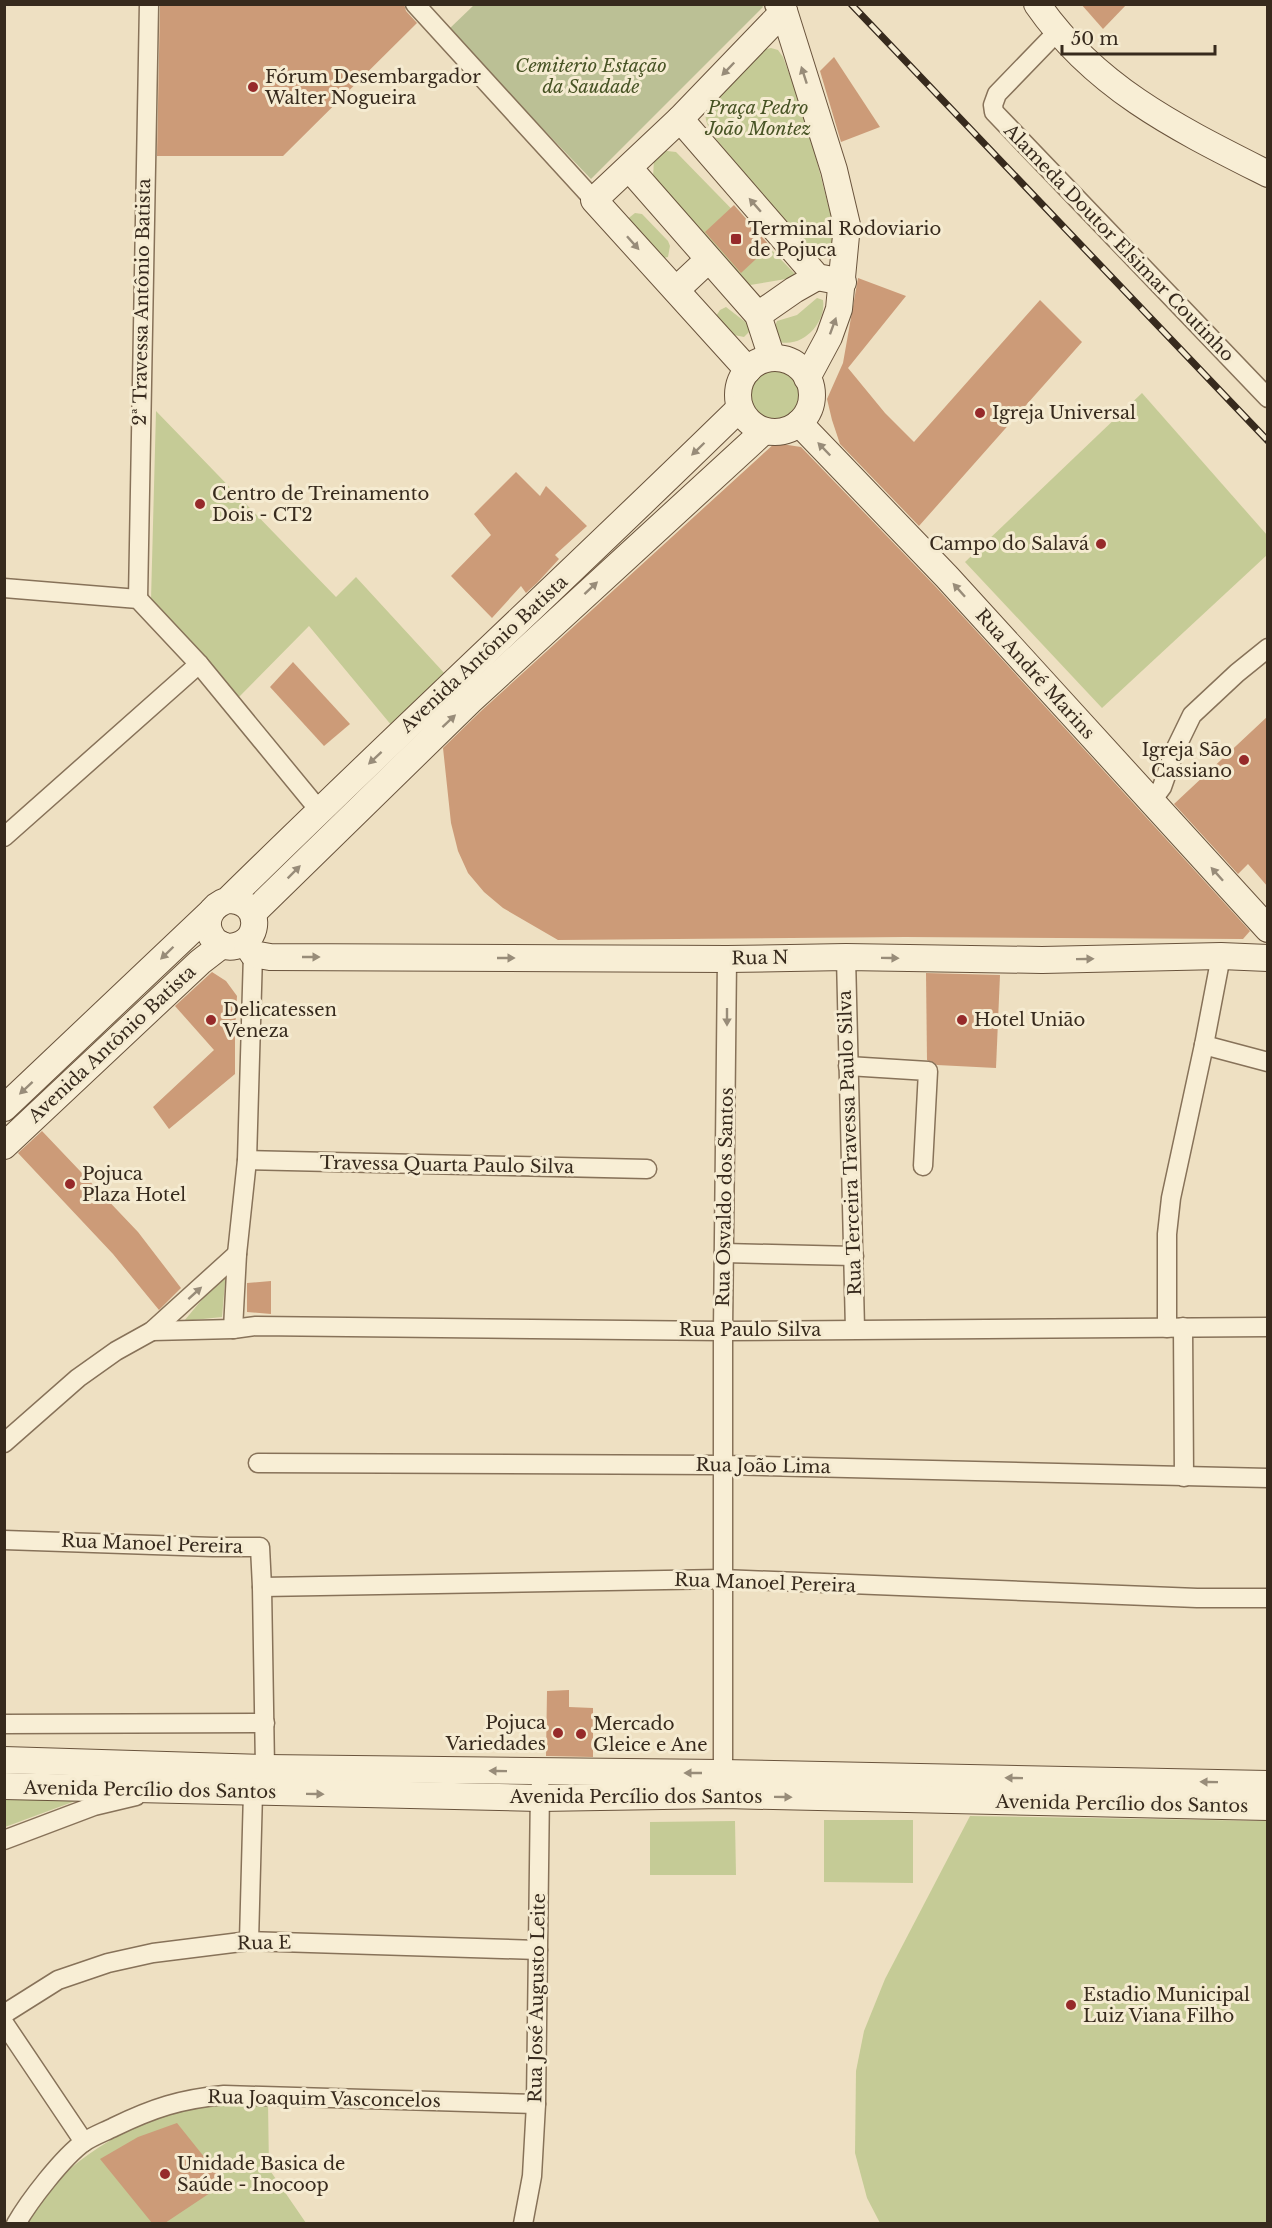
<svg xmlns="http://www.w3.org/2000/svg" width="1272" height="2228" viewBox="0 0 1272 2228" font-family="'Libre Baskerville',serif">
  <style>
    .green { fill: #c5cb96 }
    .cemetery { fill: #bbc095 }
    .building { fill: #cc9b78 }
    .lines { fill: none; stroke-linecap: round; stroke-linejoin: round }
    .street-casing { stroke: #877259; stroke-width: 21 }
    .secondary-casing { stroke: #69533c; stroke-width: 28 }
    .street { stroke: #f8eed5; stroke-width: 18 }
    .secondary { stroke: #f8eed5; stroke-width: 26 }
    .rail-casing { stroke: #372a1d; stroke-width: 7 }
    .rail { stroke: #f5ebd1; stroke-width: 4.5; stroke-dasharray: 14; stroke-linecap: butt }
    .oneway { fill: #988c79 }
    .poi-dot { fill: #962a2a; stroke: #f5ebd1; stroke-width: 2 }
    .labels { text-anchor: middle; stroke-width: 6; stroke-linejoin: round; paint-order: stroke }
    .park-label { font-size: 18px; font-style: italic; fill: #475324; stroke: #f5ebd1 }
    .poi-label { font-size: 18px; fill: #372a1d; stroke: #f5ebd1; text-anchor: start }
    .street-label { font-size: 18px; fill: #372a1d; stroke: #f5ebd1 }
  </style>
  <rect width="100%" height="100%" fill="#eee0c2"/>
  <g class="green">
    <path d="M771,48L778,50L783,57L806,119L833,224V243L827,258L818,260L711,133C708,126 704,118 706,111C710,95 753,61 766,49Z"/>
    <path d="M667,151L676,152L798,277L744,286L653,178L654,159L662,152Z"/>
    <path d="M635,213L642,214L668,241L670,246L668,257L664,258L625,221Z"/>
    <path d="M817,298L823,300C827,324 799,352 774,340V329L777,321L797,315Z"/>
    <path d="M726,307L748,324L749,332L744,337L734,335L716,316L720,310Z"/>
    <circle cx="776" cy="396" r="26"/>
    <path d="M1142,393L1267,535V555L1102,708L965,562Z"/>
    <path d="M156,411L336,597L356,577L446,675L392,726L309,626L239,697L151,600Z"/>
    <path d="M226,1271L222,1317L184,1321Z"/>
    <path d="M5,1796L86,1797L5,1827Z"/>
    <path d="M970,1816L1267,1821V2223H880L867,2198L855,2153L856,2071L864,2031L885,1979Z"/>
    <path d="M824,1820H913V1883L824,1882Z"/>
    <path d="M735,1821L736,1875H650V1822Z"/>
    <path d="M234,2101L268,2102L269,2169L306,2223L23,2224C34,2202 43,2195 60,2178C111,2130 166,2111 234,2101Z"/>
  </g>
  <path class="cemetery" d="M761,4L763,7L591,179L448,30L474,5Z"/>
  <g class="building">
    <path d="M160,4H404L406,11L417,23L283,156H157Z"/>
    <path d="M1081,4H1127L1103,29Z"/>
    <path d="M834,57L880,127L841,142L820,71Z"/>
    <path d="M734,205L770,246L741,273L705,232Z"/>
    <path d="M858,278L906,296L848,368L885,413L914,442L1040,300L1082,342L919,526L840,444L832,420L827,399L843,363Z"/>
    <path d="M775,443L801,447L936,587L1250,931L1243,939L905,937L558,940L503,908L484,892L468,873L458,851L451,823L443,748L480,712Z"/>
    <path d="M516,472L540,496L546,486L587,526L555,555L559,559L537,583L526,593L521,586L492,618L451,576L491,535L474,514Z"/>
    <path d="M293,662L350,724L324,746L270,687Z"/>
    <path d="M1268,716V887L1248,864L1238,874L1174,804Z"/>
    <path d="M212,972L226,981L237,996L235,1030V1074L169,1129L153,1107L214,1050L175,1006Z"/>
    <path d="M926,973L1000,975L996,1068L937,1065L927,1060Z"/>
    <path d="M42,1131L138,1232L181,1288L159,1310L113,1254L18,1153Z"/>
    <path d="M271,1281V1314L247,1312V1283Z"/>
    <path d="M569,1690V1707L593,1708V1757L546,1756L547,1691Z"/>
    <path d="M177,2123L225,2183L165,2223H152L100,2159L138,2137Z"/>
  </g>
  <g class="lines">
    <defs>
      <g id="street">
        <path d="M415,4L594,200"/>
        <path d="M1057,32L997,94L993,105L994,112L1268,398"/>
        <path d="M4,588L138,599L199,664L319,810"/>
        <path d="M138,599L149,4"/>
        <path d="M1151,802L1162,787L1175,750L1192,715L1237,673L1268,648"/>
        <path d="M4,837L199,664"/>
        <path d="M846,957L855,1329"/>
        <path d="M1204,1045L1268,1062"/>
        <path d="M848,1066L928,1071L923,1166"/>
        <path d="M247,1160L647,1169"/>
        <path d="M724,1253L854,1256"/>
        <path d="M1183,1327L1184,1477"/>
        <path d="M1167,1328V1234L1171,1198L1204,1045L1221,956"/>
        <path d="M233,1329L237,1254L247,1160L253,954"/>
        <path d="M152,1331L233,1329L256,1326L723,1331L1268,1327"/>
        <path d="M4,1443L78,1378L116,1351L152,1331L237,1254"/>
        <path d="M258,1463L723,1465L1268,1478"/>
        <path d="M4,1540L213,1547H260L262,1587L265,1768"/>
        <path d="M262,1587L722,1579L1197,1598H1268"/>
        <path d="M4,1724L265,1723"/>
        <path d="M723,1785V1331L727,959"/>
        <path d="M4,1840L94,1806L136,1796"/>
        <path d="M249,1941L253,1792"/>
        <path d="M4,2014L58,1980L108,1963L153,1953L249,1941L538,1950"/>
        <path d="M4,2023L84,2142"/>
        <path d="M16,2224C29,2201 63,2157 84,2142C93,2136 104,2132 114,2127C153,2108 181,2099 224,2095L536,2104"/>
        <path d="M523,2224L532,2176L536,2104L540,1788"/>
      </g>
      <g id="secondary">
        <path d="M778,4L784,11L834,170L847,225L839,309L829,337L807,378"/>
        <path d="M1037,4C1096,89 1179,129 1268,174"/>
        <path d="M680,119L817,277L843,282"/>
        <path d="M629,168L758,315L772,358"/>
        <path d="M676,290L708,260"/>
        <path d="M758,315L794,290L817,277"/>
        <circle cx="775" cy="395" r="37"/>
        <path d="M748,370L594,200L680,119L784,11"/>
        <path d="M799,423L947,577L1268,929"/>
        <path d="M228,900C243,900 256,909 254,926C253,934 248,941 241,944C211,958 191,912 228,900C397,734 571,573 740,408"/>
        <path d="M253,913L470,701L764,431"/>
        <path d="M245,942L253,954L270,957L727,959L846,957L1042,960L1221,956L1268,958"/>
        <path d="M4,1108L210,913"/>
        <path d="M4,1146L200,962L222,945"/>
        <path d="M4,1760L265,1768L721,1773L1268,1784"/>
        <path d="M4,1786L539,1798L724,1795L1268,1807"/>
      </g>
    </defs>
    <use href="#street" class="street-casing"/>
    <use href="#secondary" class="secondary-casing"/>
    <use href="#street" class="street"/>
    <use href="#secondary" class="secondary"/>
    <defs>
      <path id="rail" d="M851,4L1268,441"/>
    </defs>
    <use href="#rail" class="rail-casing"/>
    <use href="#rail" class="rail"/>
  </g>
  <defs><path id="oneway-solid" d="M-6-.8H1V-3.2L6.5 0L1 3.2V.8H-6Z" transform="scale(1.5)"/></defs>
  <g class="oneway">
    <use href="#oneway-solid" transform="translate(728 69) rotate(134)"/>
    <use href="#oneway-solid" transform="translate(804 75) rotate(-108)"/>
    <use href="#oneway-solid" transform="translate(755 205) rotate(-131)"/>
    <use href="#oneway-solid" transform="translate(633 243) rotate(48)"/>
    <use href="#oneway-solid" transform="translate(833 326) rotate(-70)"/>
    <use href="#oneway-solid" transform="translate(698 449) rotate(136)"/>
    <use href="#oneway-solid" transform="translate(824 449) rotate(-134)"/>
    <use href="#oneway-solid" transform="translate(591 588) rotate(-43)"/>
    <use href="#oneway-solid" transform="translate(959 590) rotate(-132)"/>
    <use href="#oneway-solid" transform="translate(449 721) rotate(-43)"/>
    <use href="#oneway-solid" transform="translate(375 758) rotate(137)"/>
    <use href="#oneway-solid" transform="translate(294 872) rotate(-45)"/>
    <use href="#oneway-solid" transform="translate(1217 874) rotate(-132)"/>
    <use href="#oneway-solid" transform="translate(167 953) rotate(136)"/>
    <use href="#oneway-solid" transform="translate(311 957)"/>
    <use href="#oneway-solid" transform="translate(506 958)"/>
    <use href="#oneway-solid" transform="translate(890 958) rotate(1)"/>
    <use href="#oneway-solid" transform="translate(1085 959) rotate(-1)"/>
    <use href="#oneway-solid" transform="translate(727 1017) rotate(90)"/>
    <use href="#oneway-solid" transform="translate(26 1088) rotate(137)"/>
    <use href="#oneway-solid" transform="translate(195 1293) rotate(-42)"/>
    <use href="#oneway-solid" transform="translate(498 1771) rotate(-179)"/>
    <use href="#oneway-solid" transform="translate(693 1773) rotate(-180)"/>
    <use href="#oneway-solid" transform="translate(1014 1778) rotate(-179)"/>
    <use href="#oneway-solid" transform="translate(1209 1782) rotate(-179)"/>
    <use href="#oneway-solid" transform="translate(315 1794) rotate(1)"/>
    <use href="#oneway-solid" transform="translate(783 1797) rotate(1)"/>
  </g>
  <g class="poi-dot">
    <circle cx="253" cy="87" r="6"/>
    <rect x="730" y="233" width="12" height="12" rx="3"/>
    <circle cx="980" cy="413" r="6"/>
    <circle cx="200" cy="504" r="6"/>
    <circle cx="1101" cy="544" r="6"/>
    <circle cx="1244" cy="760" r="6"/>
    <circle cx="211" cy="1020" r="6"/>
    <circle cx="962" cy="1020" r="6"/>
    <circle cx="70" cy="1184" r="6"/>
    <circle cx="558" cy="1733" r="6"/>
    <circle cx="581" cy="1734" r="6"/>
    <circle cx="1071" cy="2005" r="6"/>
    <circle cx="165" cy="2174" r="6"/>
  </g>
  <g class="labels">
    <g class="park-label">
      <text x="591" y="72">Cemiterio Estação<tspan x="591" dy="21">da Saudade</tspan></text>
      <text x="758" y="114">Praça Pedro<tspan x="758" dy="21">João Montez</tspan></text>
    </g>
    <g class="poi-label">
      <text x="265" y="83">Fórum Desembargador<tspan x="265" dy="21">Walter Nogueira</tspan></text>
      <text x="748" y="235">Terminal Rodoviario<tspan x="748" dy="21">de Pojuca</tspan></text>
      <text x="992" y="419">Igreja Universal</text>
      <text x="212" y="500">Centro de Treinamento<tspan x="212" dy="21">Dois - CT2</tspan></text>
      <text x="1089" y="550" text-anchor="end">Campo do Salavá</text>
      <text x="1232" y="756" text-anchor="end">Igreja São<tspan x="1232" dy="21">Cassiano</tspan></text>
      <text x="223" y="1016">Delicatessen<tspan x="223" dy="21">Veneza</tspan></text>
      <text x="974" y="1026">Hotel União</text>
      <text x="82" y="1180">Pojuca<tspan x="82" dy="21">Plaza Hotel</tspan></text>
      <text x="546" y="1729" text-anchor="end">Pojuca<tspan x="546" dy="21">Variedades</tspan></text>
      <text x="593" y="1730">Mercado<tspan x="593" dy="21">Gleice e Ane</tspan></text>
      <text x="1083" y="2001">Estadio Municipal<tspan x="1083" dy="21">Luiz Viana Filho</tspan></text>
      <text x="177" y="2170">Unidade Basica de<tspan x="177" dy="21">Saúde - Inocoop</tspan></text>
    </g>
    <g class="street-label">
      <text transform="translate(1119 243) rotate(46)" y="6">Alameda Doutor Elsimar Coutinho</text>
      <text transform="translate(142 302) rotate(-89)" y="6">2ª Travessa Antônio Batista</text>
      <text transform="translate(484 654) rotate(-43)" y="6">Avenida Antônio Batista</text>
      <text transform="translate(1035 674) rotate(48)" y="6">Rua André Marins</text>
      <text transform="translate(760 958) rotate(-1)" y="6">Rua N</text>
      <text transform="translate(112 1044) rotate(-43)" y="6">Avenida Antônio Batista</text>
      <text transform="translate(850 1143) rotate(-92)" y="6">Rua Terceira Travessa Paulo Silva</text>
      <text transform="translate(447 1165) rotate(1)" y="6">Travessa Quarta Paulo Silva</text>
      <text transform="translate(725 1197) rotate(-89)" y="6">Rua Osvaldo dos Santos</text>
      <text x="750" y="1336">Rua Paulo Silva</text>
      <text transform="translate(763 1466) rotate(1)" y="6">Rua João Lima</text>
      <text transform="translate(152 1544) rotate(2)" y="6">Rua Manoel Pereira</text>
      <text transform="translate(765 1583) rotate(2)" y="6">Rua Manoel Pereira</text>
      <text transform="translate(150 1790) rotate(1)" y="6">Avenida Percílio dos Santos</text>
      <text x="636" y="1803">Avenida Percílio dos Santos</text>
      <text transform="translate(1122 1804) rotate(1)" y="6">Avenida Percílio dos Santos</text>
      <text transform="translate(264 1943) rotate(-1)" y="6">Rua E</text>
      <text transform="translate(537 1998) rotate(-89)" y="6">Rua José Augusto Leite</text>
      <text transform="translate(324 2099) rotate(1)" y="6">Rua Joaquim Vasconcelos</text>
    </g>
  </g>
  <rect width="1272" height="2228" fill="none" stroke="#372a1d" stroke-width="12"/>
  <path d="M1062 45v9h153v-9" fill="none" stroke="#372a1d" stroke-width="3"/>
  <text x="1071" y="45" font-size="18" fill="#372a1d" stroke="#f5ebd1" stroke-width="4.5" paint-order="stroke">50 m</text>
</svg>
